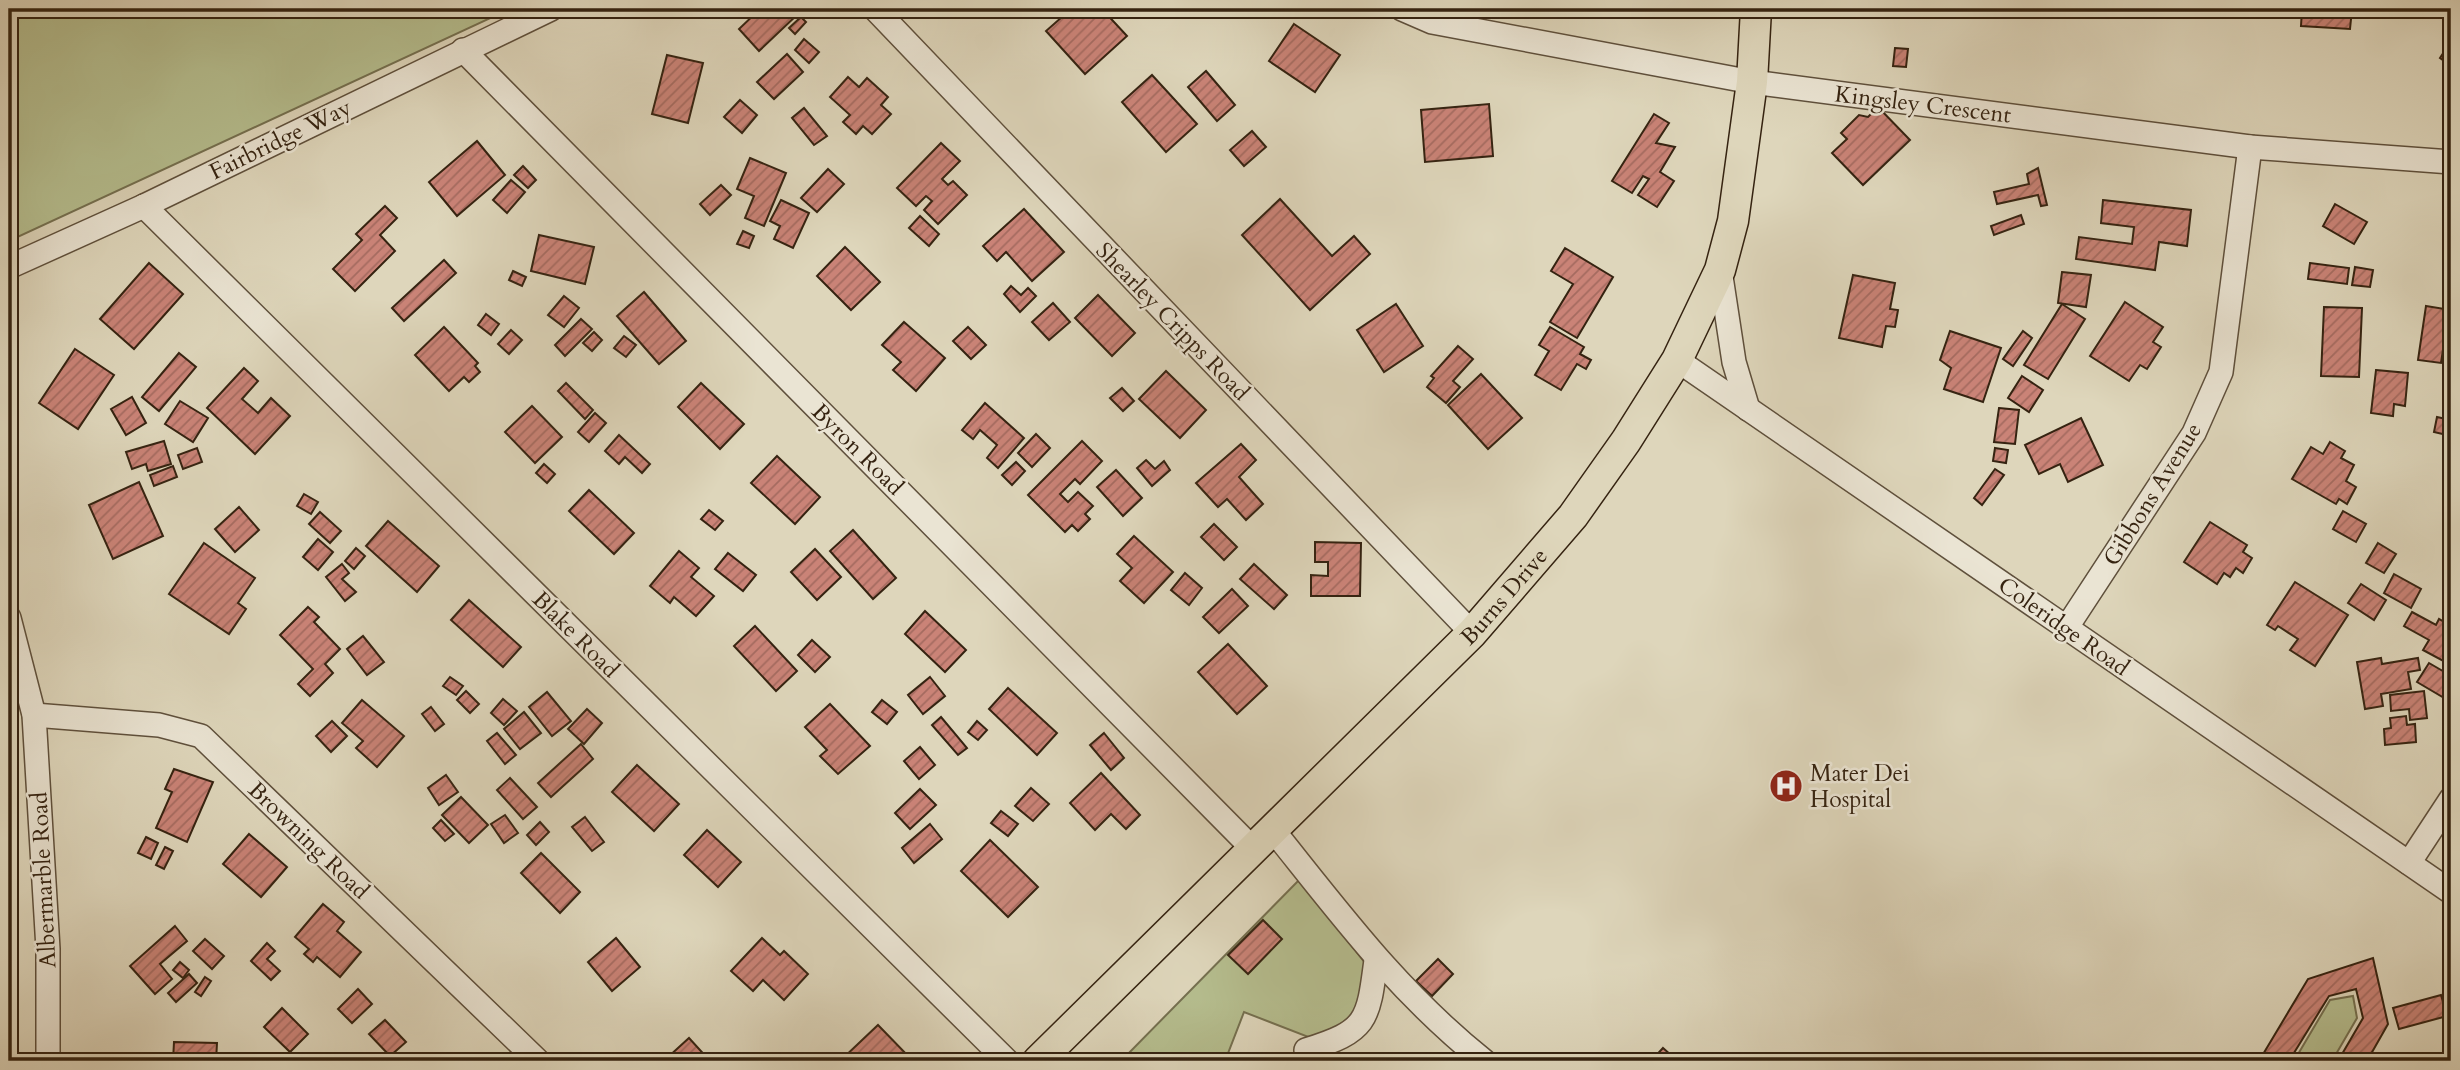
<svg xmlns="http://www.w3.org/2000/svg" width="2460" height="1070" viewBox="0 0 2460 1070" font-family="Cardo,serif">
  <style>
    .green { fill: #b5bd8e; stroke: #757050; stroke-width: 2 }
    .building { fill: url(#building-hatch); stroke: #352311; stroke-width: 2 }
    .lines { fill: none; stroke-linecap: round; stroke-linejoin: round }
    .minor-casing { stroke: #5f503c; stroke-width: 26 }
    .major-casing { stroke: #352311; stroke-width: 33 }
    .minor { stroke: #eae4d3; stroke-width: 23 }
    .major { stroke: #ded6bb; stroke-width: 30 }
    .labels { text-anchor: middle; stroke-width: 5; stroke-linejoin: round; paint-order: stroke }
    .street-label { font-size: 23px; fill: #352311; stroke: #eae4d3 }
    .poi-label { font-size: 23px; fill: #352311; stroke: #eae4d3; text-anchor: start }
  </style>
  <defs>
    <pattern id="building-hatch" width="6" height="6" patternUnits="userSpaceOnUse" patternTransform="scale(1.75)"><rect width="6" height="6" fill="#ca8377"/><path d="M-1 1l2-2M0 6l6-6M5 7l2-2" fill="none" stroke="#a56b60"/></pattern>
  </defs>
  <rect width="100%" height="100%" fill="#ded6bb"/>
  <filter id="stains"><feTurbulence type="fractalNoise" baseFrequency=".00286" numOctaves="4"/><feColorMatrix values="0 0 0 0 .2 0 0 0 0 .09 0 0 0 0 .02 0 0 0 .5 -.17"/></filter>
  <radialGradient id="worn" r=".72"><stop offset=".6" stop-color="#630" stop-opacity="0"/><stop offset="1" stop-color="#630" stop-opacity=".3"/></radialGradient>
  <g class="green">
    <path d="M9,9H510L9,241Z"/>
    <path d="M1300,879L1365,963L1362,996L1353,1020L1316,1040L1244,1012L1225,1061H1121Z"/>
    <path d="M2353,996L2357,1018L2332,1061H2294L2330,1000Z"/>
  </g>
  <g class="building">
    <path d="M760,9H793L798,14L759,51L739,29Z"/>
    <path d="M1071,9H1102L1127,36L1085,74L1046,31Z"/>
    <path d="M2302,9H2352L2350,29L2301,26Z"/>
    <path d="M801,17L806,22L795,34L789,28Z"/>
    <path d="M1294,24L1340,55L1315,92L1269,61Z"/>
    <path d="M804,39L819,52L809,63L795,50Z"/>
    <path d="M2451,41V66L2440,58Z"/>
    <path d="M1895,48L1908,49L1906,67L1893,66Z"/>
    <path d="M787,54L803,72L774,99L757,82Z"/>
    <path d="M667,55L703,63L688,123L652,114Z"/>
    <path d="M1206,71L1235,105L1217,121L1188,87Z"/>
    <path d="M1152,75L1197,124L1166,152L1122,102Z"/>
    <path d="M848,77L859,87L867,78L888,97L881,105L891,114L872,134L863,126L856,134L843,122L850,115L830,97Z"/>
    <path d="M740,100L757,115L742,133L724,117Z"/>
    <path d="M1489,104L1493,156L1425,162L1421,110Z"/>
    <path d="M1878,107L1910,140L1863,185L1832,153L1847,139L1841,133L1859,115L1868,117Z"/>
    <path d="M804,108L827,136L814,145L792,118Z"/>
    <path d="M1654,114L1669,123L1656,143L1675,147L1660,172L1674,181L1657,207L1638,195L1649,179L1643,176L1632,193L1612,181Z"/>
    <path d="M1252,131L1266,147L1244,166L1230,150Z"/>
    <path d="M477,141L505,175L457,216L429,182Z"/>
    <path d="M941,143L960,161L942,179L948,185L953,181L967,195L938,224L924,210L932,201L926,196L916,206L897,188Z"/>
    <path d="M750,158L786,173L764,226L745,218L754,196L737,189Z"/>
    <path d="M523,166L536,180L528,188L514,175Z"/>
    <path d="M2038,168L2047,205L2041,206L2038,195L1997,204L1994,192L2029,184L2027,174Z"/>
    <path d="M828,169L844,184L817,212L801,198Z"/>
    <path d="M511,180L525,192L507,213L493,200Z"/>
    <path d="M721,185L731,195L710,215L700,204Z"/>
    <path d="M1280,199L1332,256L1354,236L1370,254L1310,310L1242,235Z"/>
    <path d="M781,200L809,213L793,248L774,239L780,226L770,221Z"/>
    <path d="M2103,200L2191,210L2187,246L2159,242L2155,270L2076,259L2079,237L2132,244L2134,227L2101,223Z"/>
    <path d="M2335,204L2367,222L2354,244L2323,226Z"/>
    <path d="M385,206L397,218L380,235L395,251L355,291L333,269L362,240L356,234Z"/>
    <path d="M1024,209L1064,252L1032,281L1006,252L997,261L983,246Z"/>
    <path d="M2021,215L2024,224L1994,235L1991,226Z"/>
    <path d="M920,216L939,234L929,246L909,228Z"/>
    <path d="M743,231L754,236L749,248L737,244Z"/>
    <path d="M539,235L594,247L585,284L531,271Z"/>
    <path d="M845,247L880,282L851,310L817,276Z"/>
    <path d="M1565,248L1613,277L1577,338L1550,322L1573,284L1551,271Z"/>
    <path d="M444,260L456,273L404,321L392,308Z"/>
    <path d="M149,263L183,294L134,349L100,319Z"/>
    <path d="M2310,263L2349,268L2347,284L2308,279Z"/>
    <path d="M2355,267L2373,270L2370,287L2352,285Z"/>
    <path d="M513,271L526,277L522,286L509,280Z"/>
    <path d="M2062,272L2091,275L2086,307L2058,303Z"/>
    <path d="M1853,275L1895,283L1890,309L1898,310L1895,327L1886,326L1882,347L1839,338Z"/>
    <path d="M1011,286L1021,295L1028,288L1036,296L1020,312L1004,294Z"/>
    <path d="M644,292L686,341L659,364L617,316Z"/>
    <path d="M1098,295L1135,333L1112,356L1075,318Z"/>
    <path d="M564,296L579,308L564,327L548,315Z"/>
    <path d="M2125,302L2163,327L2153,342L2161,347L2147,369L2140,365L2129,381L2090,356Z"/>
    <path d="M1053,303L1070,322L1049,340L1032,322Z"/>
    <path d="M1396,304L1423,346L1384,372L1357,330Z"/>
    <path d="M2062,304L2085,319L2048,379L2024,365Z"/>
    <path d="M2426,306L2451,310V338L2445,337L2441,363L2418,360Z"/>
    <path d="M2324,307L2362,308L2359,377L2321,376Z"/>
    <path d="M486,314L499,324L491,335L478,325Z"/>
    <path d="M581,319L592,329L565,356L555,345Z"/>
    <path d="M904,322L945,358L916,391L893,370L901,362L882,345Z"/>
    <path d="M444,327L478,363L475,366L480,372L469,382L464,377L449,391L415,355Z"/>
    <path d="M968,327L986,345L971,359L953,341Z"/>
    <path d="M1550,327L1584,347L1580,354L1591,360L1586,369L1577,364L1561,390L1535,375L1549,351L1539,345Z"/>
    <path d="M511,330L522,340L509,354L498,344Z"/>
    <path d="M1950,331L2001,348L1983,402L1944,389L1951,368L1940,360Z"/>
    <path d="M2023,331L2032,338L2013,366L2003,359Z"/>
    <path d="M594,332L602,340L592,351L583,343Z"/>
    <path d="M624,336L636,345L626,357L614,348Z"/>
    <path d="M1458,346L1473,359L1453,381L1460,387L1446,403L1427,387L1434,378L1431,376Z"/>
    <path d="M75,349L114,375L78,429L39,403Z"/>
    <path d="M179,353L196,367L159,411L142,397Z"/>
    <path d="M244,368L258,381L242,399L258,413L271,398L290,416L255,454L207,408Z"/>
    <path d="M2376,370L2408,373L2405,406L2394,404L2393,416L2371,413Z"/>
    <path d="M1166,371L1206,410L1180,438L1139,399Z"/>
    <path d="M1481,374L1522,418L1488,449L1448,405Z"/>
    <path d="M2022,376L2043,390L2029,412L2008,398Z"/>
    <path d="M566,383L593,410L585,419L558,391Z"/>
    <path d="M701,383L744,424L720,449L678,407Z"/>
    <path d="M1122,388L1134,401L1123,411L1110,398Z"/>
    <path d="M132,397L146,423L126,435L111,409Z"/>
    <path d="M180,401L208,418L193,442L165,424Z"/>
    <path d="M985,403L1024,438L998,468L987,458L997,445L980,430L973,439L962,430Z"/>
    <path d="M532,406L562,437L535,463L505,432Z"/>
    <path d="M1999,408L2019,410L2015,444L1994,442Z"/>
    <path d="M595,413L606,423L589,442L578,432Z"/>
    <path d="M2437,417L2451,420V436L2434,432Z"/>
    <path d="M2081,418L2103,465L2068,482L2060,464L2039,474L2025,445Z"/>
    <path d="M1036,434L1050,448L1032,467L1018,453Z"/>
    <path d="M619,435L650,464L642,473L625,457L619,464L605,451Z"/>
    <path d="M164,441L171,464L148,471L146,464L132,469L126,452Z"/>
    <path d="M1082,441L1102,461L1080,484L1075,479L1060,494L1068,502L1078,492L1093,506L1085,514L1090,519L1078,531L1072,525L1065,532L1028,495Z"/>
    <path d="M2330,442L2345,451L2341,458L2354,465L2346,481L2356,487L2347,504L2339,499L2336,504L2292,479L2311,447L2323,454Z"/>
    <path d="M1241,444L1256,460L1239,477L1263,504L1246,520L1227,499L1218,507L1196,483Z"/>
    <path d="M197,448L202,462L183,469L178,455Z"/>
    <path d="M1995,448L2008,450L2006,463L1993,461Z"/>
    <path d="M777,456L820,497L795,524L751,483Z"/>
    <path d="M1146,460L1155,469L1164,461L1170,470L1152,486L1137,468Z"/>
    <path d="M1016,462L1025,471L1012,485L1002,475Z"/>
    <path d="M544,464L555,474L547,483L536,473Z"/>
    <path d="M173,466L177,477L154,486L150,475Z"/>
    <path d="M1995,469L2004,475L1982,505L1974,498Z"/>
    <path d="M1116,470L1142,498L1123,516L1097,487Z"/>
    <path d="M139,482L163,536L113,559L89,505Z"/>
    <path d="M589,490L634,533L614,554L569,511Z"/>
    <path d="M304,494L318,502L311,514L297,506Z"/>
    <path d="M239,507L259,530L235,552L215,529Z"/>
    <path d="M709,510L723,521L715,530L701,519Z"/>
    <path d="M2343,511L2366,524L2356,542L2333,529Z"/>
    <path d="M320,512L341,531L330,543L309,524Z"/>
    <path d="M388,521L439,566L417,592L366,546Z"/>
    <path d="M2210,522L2247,545L2243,552L2252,558L2243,573L2236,568L2230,577L2224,573L2217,584L2184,562Z"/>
    <path d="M1214,524L1237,547L1224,560L1201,537Z"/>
    <path d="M853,530L896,578L873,599L830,551Z"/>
    <path d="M1134,536L1173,572L1144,603L1120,581L1132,568L1117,554Z"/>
    <path d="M318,539L333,552L318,570L303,557Z"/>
    <path d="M1315,542L1361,543L1360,596H1311V575L1328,576V562H1315Z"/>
    <path d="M204,543L255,578L238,603L246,609L229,634L169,594Z"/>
    <path d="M2378,543L2396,554L2384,573L2366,563Z"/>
    <path d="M356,548L365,556L354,569L345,561Z"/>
    <path d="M815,549L841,577L817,600L791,572Z"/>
    <path d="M679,551L699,568L691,577L714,596L696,616L674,597L670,603L650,586Z"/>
    <path d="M728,553L756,575L743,591L715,569Z"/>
    <path d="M342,564L349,573L342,579L356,592L345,601L326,577Z"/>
    <path d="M1254,564L1287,595L1274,609L1240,579Z"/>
    <path d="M1185,573L1202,588L1189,605L1171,590Z"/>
    <path d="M2394,574L2421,589L2411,608L2384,593Z"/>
    <path d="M2295,582L2348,615L2315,666L2290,650L2298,639L2278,626L2275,630L2267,625Z"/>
    <path d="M2361,584L2386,600L2374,620L2348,603Z"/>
    <path d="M1232,589L1248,606L1219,633L1203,617Z"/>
    <path d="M469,600L521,647L503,667L451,620Z"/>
    <path d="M308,607L319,617L314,622L340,649L325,664L333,673L310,696L298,684L313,669L280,635Z"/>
    <path d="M925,611L966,650L945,672L905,634Z"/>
    <path d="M2412,612L2436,625L2439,619L2451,626V656L2447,663L2423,650L2429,640L2404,626Z"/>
    <path d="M755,626L797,671L776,691L734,646Z"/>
    <path d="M363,636L384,662L367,675L347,649Z"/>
    <path d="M812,640L830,657L815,672L798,655Z"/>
    <path d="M1228,644L1267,686L1237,714L1198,672Z"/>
    <path d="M2381,658L2382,664L2418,658L2420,670L2408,672L2411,689L2381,694L2383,706L2365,709L2357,662Z"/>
    <path d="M2429,663L2448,674L2451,670V702L2417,682Z"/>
    <path d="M450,677L463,686L456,695L443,686Z"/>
    <path d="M930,677L945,696L923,714L908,695Z"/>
    <path d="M1008,688L1057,733L1037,755L989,709Z"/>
    <path d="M466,691L479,704L470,713L457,700Z"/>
    <path d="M2424,691L2427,718L2410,720L2409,709L2391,711L2390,695Z"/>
    <path d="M547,692L571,721L552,736L529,707Z"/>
    <path d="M503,699L517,711L504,725L491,713Z"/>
    <path d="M362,700L404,736L377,767L356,748L363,741L342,723Z"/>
    <path d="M882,700L897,712L887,724L872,712Z"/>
    <path d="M830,704L870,746L838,774L820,756L827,750L805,727Z"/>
    <path d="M431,707L444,724L435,731L422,714Z"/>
    <path d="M587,709L602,723L584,744L568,729Z"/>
    <path d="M524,712L541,733L520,749L504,729Z"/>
    <path d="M2406,716L2407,725L2415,724L2416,742L2385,745L2384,729L2391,728L2390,718Z"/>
    <path d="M941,717L967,748L958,755L932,725Z"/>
    <path d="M332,721L347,736L331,752L316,736Z"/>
    <path d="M977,721L987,730L978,740L968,732Z"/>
    <path d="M497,733L516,755L505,764L487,741Z"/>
    <path d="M1104,733L1124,758L1111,770L1090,745Z"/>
    <path d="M581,744L593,759L551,797L538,783Z"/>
    <path d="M920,747L935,765L919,779L904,761Z"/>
    <path d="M637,765L679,804L654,831L612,792Z"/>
    <path d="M174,769L213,782L187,842L156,828L172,792L165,789Z"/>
    <path d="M1101,773L1140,815L1126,829L1111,814L1095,830L1070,803Z"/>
    <path d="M446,775L458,792L439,805L428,788Z"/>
    <path d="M510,778L537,807L523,819L497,790Z"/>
    <path d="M1031,788L1049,804L1033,821L1015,806Z"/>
    <path d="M920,789L936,805L910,829L895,813Z"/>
    <path d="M461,797L488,825L469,843L442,815Z"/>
    <path d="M1001,811L1018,824L1008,836L991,823Z"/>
    <path d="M505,815L518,833L504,843L491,824Z"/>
    <path d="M585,817L604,842L592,851L572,827Z"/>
    <path d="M441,820L454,834L445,841L433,828Z"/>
    <path d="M540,822L549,832L536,845L527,835Z"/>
    <path d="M930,824L942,839L914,863L902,848Z"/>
    <path d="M707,830L741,862L718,887L684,855Z"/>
    <path d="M249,834L287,867L261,897L223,864Z"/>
    <path d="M146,837L158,843L151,859L138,853Z"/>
    <path d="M990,840L1038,887L1008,917L961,871Z"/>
    <path d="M165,847L173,851L164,869L156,865Z"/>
    <path d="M541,853L580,892L560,913L521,873Z"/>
    <path d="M323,904L344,922L337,931L361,952L340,977L317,957L313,962L304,954L309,949L295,937Z"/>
    <path d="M1263,920L1282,939L1248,974L1228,955Z"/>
    <path d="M175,926L187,941L160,964L172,979L155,994L130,966Z"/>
    <path d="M616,938L640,967L612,991L588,962Z"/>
    <path d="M762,938L780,955L784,951L808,974L784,1000L763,980L753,991L731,971Z"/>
    <path d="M205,939L224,956L212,969L193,951Z"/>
    <path d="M267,943L275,951L267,959L280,971L271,980L251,961Z"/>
    <path d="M2373,958L2388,1024L2367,1061H2338L2363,1018L2356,989L2329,996L2289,1061H2259L2308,979Z"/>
    <path d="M1438,959L1453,974L1432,996L1416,981Z"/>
    <path d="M180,962L189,970L183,978L173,970Z"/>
    <path d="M189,974L197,983L176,1002L168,993Z"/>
    <path d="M205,977L211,981L201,996L195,992Z"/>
    <path d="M358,989L372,1004L352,1023L338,1009Z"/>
    <path d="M2441,995L2447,1016L2399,1029L2393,1008Z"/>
    <path d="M282,1008L308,1034L290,1052L264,1027Z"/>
    <path d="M385,1020L406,1042L390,1056L369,1034Z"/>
    <path d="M878,1025L913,1061H840Z"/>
    <path d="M689,1038L710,1061H670L667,1058Z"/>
    <path d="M174,1042L217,1043L216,1061H173Z"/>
    <path d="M1663,1048L1671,1055L1666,1061H1651Z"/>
  </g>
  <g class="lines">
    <defs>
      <g id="minor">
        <path d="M875,9L1472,633"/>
        <path d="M1402,9L1432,22L1752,82L2250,147L2451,162"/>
        <path d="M463,50L1253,849"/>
        <path d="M144,206L1007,1061"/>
        <path d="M9,267L144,206L551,9"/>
        <path d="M1720,270L1734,362L1748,409"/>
        <path d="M1677,360L2451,892"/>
        <path d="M9,618L34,715L48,949V1061"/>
        <path d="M2067,627L2194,433L2221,372L2250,147"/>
        <path d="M34,715L159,725L201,736L538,1061"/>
        <path d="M1273,830C1342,916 1397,991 1484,1061"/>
        <path d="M2409,863L2451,799"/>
        <path d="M1306,1050C1367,1031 1368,1022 1376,960"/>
      </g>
      <g id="major">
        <path id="s1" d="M1038,1061L1472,633L1573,516L1626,441L1677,360L1720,270L1733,221L1752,82L1756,9"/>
      </g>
    </defs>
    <use href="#minor" class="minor-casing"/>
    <use href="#major" class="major-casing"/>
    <use href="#minor" class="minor"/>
    <use href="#major" class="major"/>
  </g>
  <defs>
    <symbol id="hospital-disc" viewBox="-11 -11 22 22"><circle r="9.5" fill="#8f2418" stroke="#eae4d3"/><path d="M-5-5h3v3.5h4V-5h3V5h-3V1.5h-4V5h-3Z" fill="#fff"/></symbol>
  </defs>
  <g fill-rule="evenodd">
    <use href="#hospital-disc" x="1767" y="767" width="38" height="38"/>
  </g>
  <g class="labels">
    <g class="street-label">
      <text transform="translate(1923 104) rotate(7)" y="8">Kingsley Crescent</text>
      <text transform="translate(280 139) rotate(-26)" y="8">Fairbridge Way</text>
      <text transform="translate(1173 321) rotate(46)" y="8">Shearley Cripps Road</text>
      <text transform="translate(858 449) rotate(45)" y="8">Byron Road</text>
      <text transform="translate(2152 494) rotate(-58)" y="8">Gibbons Avenue</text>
      <text dy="8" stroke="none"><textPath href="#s1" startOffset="658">Burns Drive</textPath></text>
      <text transform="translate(2064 626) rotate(35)" y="8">Coleridge Road</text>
      <text transform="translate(576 634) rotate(45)" y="8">Blake Road</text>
      <text transform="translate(309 840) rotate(44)" y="8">Browning Road</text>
      <text transform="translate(43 880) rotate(-93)" y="8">Albermarble Road</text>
    </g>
    <g class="poi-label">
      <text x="1810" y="781">Mater Dei<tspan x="1810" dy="26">Hospital</tspan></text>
    </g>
  </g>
  <rect width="2460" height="1070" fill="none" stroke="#ded6bb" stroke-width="35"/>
  <rect x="10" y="10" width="2439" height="1049" fill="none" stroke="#352311" stroke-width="3.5"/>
  <rect x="18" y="18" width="2425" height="1035" fill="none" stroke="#352311" stroke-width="2"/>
  <rect width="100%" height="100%" filter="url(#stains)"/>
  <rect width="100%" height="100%" fill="url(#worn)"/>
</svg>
